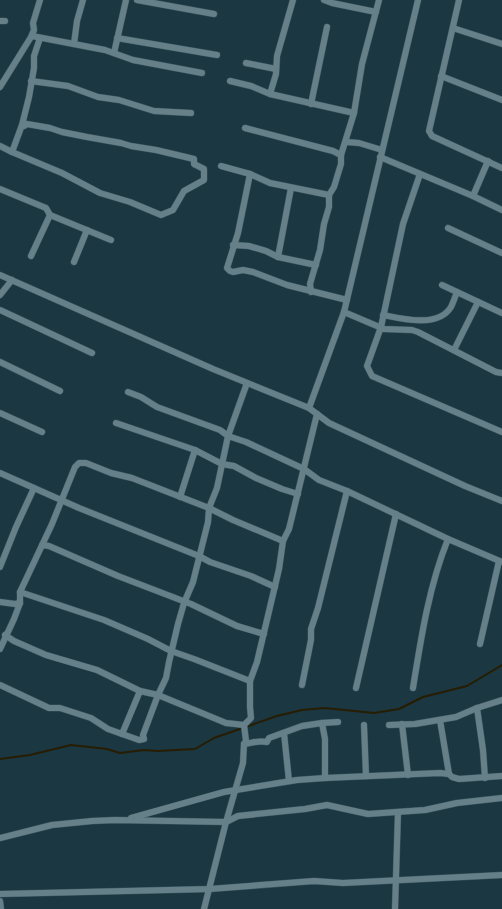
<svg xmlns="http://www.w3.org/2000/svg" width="502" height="909" viewBox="0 0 502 909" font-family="Ubuntu,sans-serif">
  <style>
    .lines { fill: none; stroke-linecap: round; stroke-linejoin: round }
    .stream { stroke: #261d03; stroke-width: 2 }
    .minor-casing { stroke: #3a545d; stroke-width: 7 }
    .minor { stroke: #668089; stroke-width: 6 }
  </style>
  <rect width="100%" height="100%" fill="#1b3741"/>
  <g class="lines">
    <path class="stream" d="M0,759L30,755L71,745L107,749L120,753L144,750L157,751L195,749L214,738L277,716L302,710L325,708L374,713L399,709L423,697L467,686L502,665"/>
    <defs>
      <g id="minor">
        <path d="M137,0L214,14"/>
        <path d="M324,0L332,3L376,12"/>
        <path d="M459,0L429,131L432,136L502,168"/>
        <path d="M0,21H5"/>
        <path d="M453,28L502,44"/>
        <path d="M32,36L105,50L133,60L202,73"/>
        <path d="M117,38L217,55"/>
        <path d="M74,44L77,21L83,0"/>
        <path d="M114,53L126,0"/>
        <path d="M246,63L276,69"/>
        <path d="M441,76L502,100"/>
        <path d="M31,81L68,86L98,97L119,100L154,111L191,113"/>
        <path d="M230,81L251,86L270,94L354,113"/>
        <path d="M0,87L31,37L34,30L33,23L40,0"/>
        <path d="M270,94L276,74L277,56L293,0"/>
        <path d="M311,104L327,27"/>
        <path d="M245,128L333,151L341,155"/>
        <path d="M346,142L359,143L382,150"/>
        <path d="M0,146L12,152L62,173L100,193L130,202L161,215L173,210L184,191L204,180V169L194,164V159L156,150L131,146L121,143L87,137L62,132L50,128L27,124L24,126L22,125L29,97L34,68V56L40,38"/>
        <path d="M12,152L22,125"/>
        <path d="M380,157L473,196L502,210"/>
        <path d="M221,166L250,174L270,183L329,195"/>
        <path d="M250,174L238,233L227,268L230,271L233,272L243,270L253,272L287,285L347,300"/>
        <path d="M420,174L403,224L381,327L367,366L372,376L502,432"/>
        <path d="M0,189L46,208L50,215L111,240"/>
        <path d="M473,196L488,161"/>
        <path d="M448,228L502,253"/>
        <path d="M233,245L249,246L266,251L278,257L316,265"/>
        <path d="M31,256L50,215"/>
        <path d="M278,257L291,188"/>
        <path d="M74,262L87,230"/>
        <path d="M0,275L213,369L309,408L329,423L465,486L502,501"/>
        <path d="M442,285L502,313"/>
        <path d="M311,292L310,284L320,250L324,224L329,207V195L334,187L341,164V155L354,113L362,64L379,0"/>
        <path d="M0,295L12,280"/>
        <path d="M0,310L92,353"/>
        <path d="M344,312L384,329L412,330L418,332L496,372L502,373"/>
        <path d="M383,315C403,319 438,328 451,307C453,303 455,297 457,292"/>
        <path d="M454,350L478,302"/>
        <path d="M0,362L60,391"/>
        <path d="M128,392L141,397L157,407L220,430L228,436L246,442L304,469L319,480L347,491L448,539L502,562"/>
        <path d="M309,408L344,312L418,0"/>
        <path d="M0,413L42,432"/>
        <path d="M116,423L195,450L222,464L234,466L256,478L282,489L298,494"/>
        <path d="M0,473L34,488L16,527L0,567"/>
        <path d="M34,488L79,508L199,556L210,562L251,576L275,587"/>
        <path d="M180,497L195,450"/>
        <path d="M42,545L49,546L118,576L191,604L237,626L264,634"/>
        <path d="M20,592L104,620L148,639L171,651L194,659L250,681"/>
        <path d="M0,602L15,604L20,603"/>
        <path d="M5,635L14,641L46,655L97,670L140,691L158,695L226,723L244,725"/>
        <path d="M480,644L499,561"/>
        <path d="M0,649L14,619L20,603V592L52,524L75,467L79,463H86L111,473L132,478L209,508L233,520L283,541"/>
        <path d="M0,685L49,708H60L91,718L108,729L139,740L144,739L143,735L158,695L166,678L169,662L178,624L184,603L193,582L208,522L209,508L217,488L228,436L247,383"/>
        <path d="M302,685L311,640V629L318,608L347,491"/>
        <path d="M356,688L396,514"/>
        <path d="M413,688C421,638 429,586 448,539"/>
        <path d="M477,708L483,750L485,778"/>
        <path d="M440,720L449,774"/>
        <path d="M322,723L325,739V778"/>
        <path d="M402,724L408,775"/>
        <path d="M364,725L366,776"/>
        <path d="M389,725L415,724L456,717L477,708L502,700"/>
        <path d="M284,733L289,781"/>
        <path d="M122,734L140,691"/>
        <path d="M244,744C253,743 258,740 267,742L269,738L302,726L322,723L338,722"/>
        <path d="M131,818L224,792L297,780L325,778L440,773L449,774L452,777L459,779L502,776"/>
        <path d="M0,838L52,825L92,821L115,820L226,822L238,816L305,809L327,805L368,814L425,810L457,803L502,798"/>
        <path d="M0,894L210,889L314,881L343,883L502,875"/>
        <path d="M0,901L1,909"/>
        <path d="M204,909L226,822L243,763L244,744L246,741L244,725L251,718L250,707V681L257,662L279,569L283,541L289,529L317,414"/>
        <path d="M395,909L398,812"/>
      </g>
    </defs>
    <use href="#minor" class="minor-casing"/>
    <use href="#minor" class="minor"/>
  </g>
</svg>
